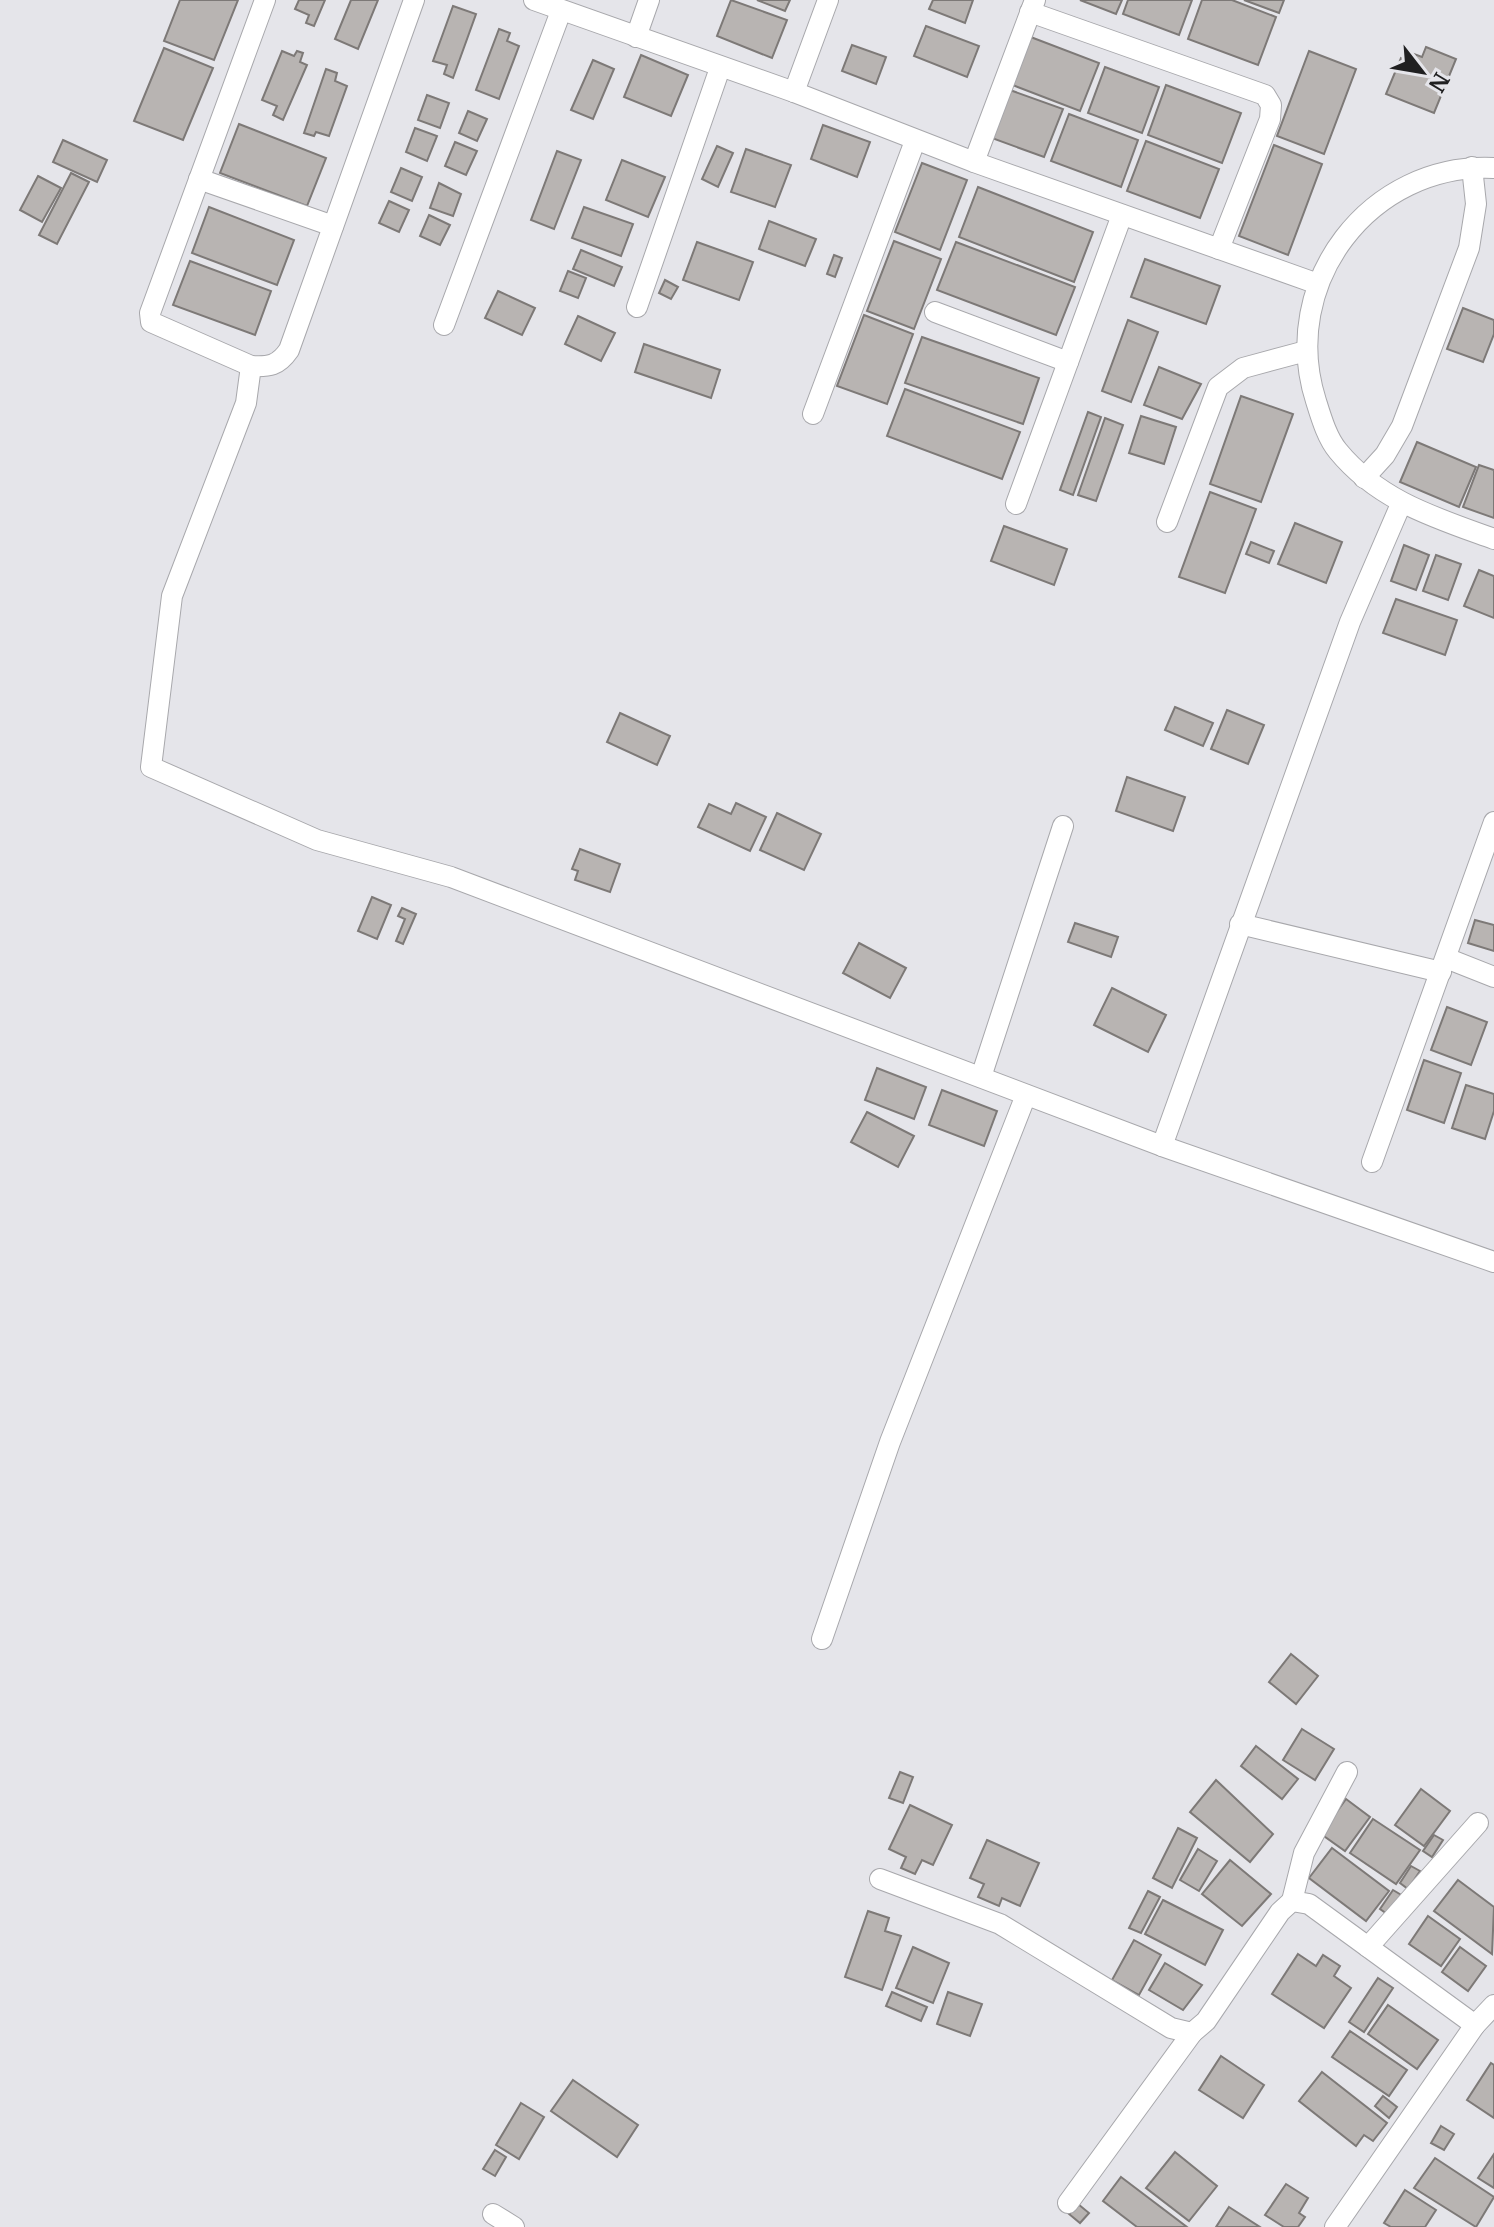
<svg xmlns="http://www.w3.org/2000/svg" width="1494" height="2227" viewBox="0 0 1494 2227" font-family="Merriweather,serif">
  <style>
    .building { fill: #b8b4b2; stroke: #7d7977; stroke-width: 2 }
    .lines { fill: none; stroke-linecap: round; stroke-linejoin: round }
    .minor-casing { stroke: #a8a8ac; stroke-width: 22 }
    .minor { stroke: #fff; stroke-width: 20 }
  </style>
  <rect width="100%" height="100%" fill="#e5e5ea"/>
  <g class="building">
    <path d="M180,0H238L214,60L164,41Z"/>
    <path d="M299,0H325L314,26L306,23L309,15L295,9Z"/>
    <path d="M351,0H378L358,49L335,39Z"/>
    <path d="M731,0L787,20L772,58L717,36Z"/>
    <path d="M757,0H790L785,11Z"/>
    <path d="M933,0H973L965,23L929,9Z"/>
    <path d="M1080,0H1122L1116,14Z"/>
    <path d="M1128,0H1192L1179,35L1123,14Z"/>
    <path d="M1202,0H1232L1276,17L1258,65L1188,39Z"/>
    <path d="M1244,0H1284L1279,13Z"/>
    <path d="M453,6L476,14L453,78L444,74L447,65L433,61Z"/>
    <path d="M926,26L979,46L967,77L914,56Z"/>
    <path d="M499,29L510,33L507,41L519,46L499,99L476,90Z"/>
    <path d="M1028,36L1099,63L1080,111L1010,84Z"/>
    <path d="M852,45L886,57L876,84L842,71Z"/>
    <path d="M1426,47L1456,59L1434,113L1386,94L1401,58L1411,62L1414,54L1422,57Z"/>
    <path d="M164,48L213,68L183,140L134,121Z"/>
    <path d="M282,51L294,56L297,51L303,53L300,62L307,65L283,120L273,115L277,106L262,100Z"/>
    <path d="M1309,51L1356,69L1324,154L1277,136Z"/>
    <path d="M641,55L688,75L671,116L624,97Z"/>
    <path d="M593,60L614,69L593,119L571,110Z"/>
    <path d="M1105,67L1159,87L1142,133L1088,113Z"/>
    <path d="M326,69L337,73L335,81L347,86L329,136L316,132L314,136L304,133Z"/>
    <path d="M1166,85L1241,113L1222,163L1148,135Z"/>
    <path d="M1007,89L1063,109L1044,157L989,137Z"/>
    <path d="M427,95L449,103L440,128L418,120Z"/>
    <path d="M468,111L487,119L477,141L459,133Z"/>
    <path d="M1069,114L1138,140L1121,187L1051,161Z"/>
    <path d="M239,124L326,158L307,206L220,173Z"/>
    <path d="M823,125L870,142L857,177L811,159Z"/>
    <path d="M415,128L437,136L427,161L406,152Z"/>
    <path d="M63,140L107,160L97,182L53,162Z"/>
    <path d="M1146,141L1219,169L1200,218L1127,191Z"/>
    <path d="M455,142L477,151L466,175L445,166Z"/>
    <path d="M1274,145L1322,164L1288,255L1239,236Z"/>
    <path d="M717,146L733,153L718,187L702,179Z"/>
    <path d="M746,149L791,165L775,207L731,192Z"/>
    <path d="M557,151L581,160L554,229L531,220Z"/>
    <path d="M622,160L665,177L648,217L606,200Z"/>
    <path d="M922,163L967,180L940,250L895,232Z"/>
    <path d="M401,168L422,177L412,201L391,192Z"/>
    <path d="M71,173L89,182L57,244L39,235Z"/>
    <path d="M38,176L61,188L42,222L20,210Z"/>
    <path d="M439,183L461,194L453,216L430,208Z"/>
    <path d="M978,187L1093,232L1074,282L959,237Z"/>
    <path d="M389,201L409,210L399,232L379,223Z"/>
    <path d="M209,207L294,240L277,285L192,253Z"/>
    <path d="M584,207L633,224L621,256L572,238Z"/>
    <path d="M429,215L450,225L440,245L420,236Z"/>
    <path d="M769,221L816,239L805,266L759,249Z"/>
    <path d="M894,241L941,259L914,329L867,311Z"/>
    <path d="M697,242L753,262L739,300L683,280Z"/>
    <path d="M956,242L1075,287L1056,335L937,290Z"/>
    <path d="M581,250L622,267L614,286L573,269Z"/>
    <path d="M834,255L842,258L835,277L827,274Z"/>
    <path d="M1145,259L1220,286L1206,324L1131,297Z"/>
    <path d="M190,261L271,291L255,335L173,305Z"/>
    <path d="M568,271L586,278L578,298L560,291Z"/>
    <path d="M665,280L678,287L671,299L659,293Z"/>
    <path d="M498,291L535,308L522,335L485,318Z"/>
    <path d="M1463,308L1494,320V334L1483,362L1447,349Z"/>
    <path d="M864,315L913,334L887,404L837,386Z"/>
    <path d="M578,316L615,333L601,361L565,344Z"/>
    <path d="M1128,320L1158,332L1131,402L1102,391Z"/>
    <path d="M922,337L1039,378L1023,424L905,383Z"/>
    <path d="M644,344L720,370L711,398L635,372Z"/>
    <path d="M1159,367L1201,384L1182,419L1144,405Z"/>
    <path d="M905,389L1020,432L1002,479L887,436Z"/>
    <path d="M1241,396L1293,414L1261,502L1210,484Z"/>
    <path d="M1088,412L1101,417L1073,495L1060,490Z"/>
    <path d="M1141,416L1176,427L1164,464L1129,453Z"/>
    <path d="M1105,418L1123,425L1096,501L1078,495Z"/>
    <path d="M1417,442L1476,467L1459,507L1400,482Z"/>
    <path d="M1479,465L1494,470V518L1463,507Z"/>
    <path d="M1210,492L1256,509L1225,593L1179,577Z"/>
    <path d="M1295,523L1342,542L1326,583L1278,564Z"/>
    <path d="M1004,526L1067,549L1054,585L991,561Z"/>
    <path d="M1251,542L1274,551L1269,563L1246,554Z"/>
    <path d="M1404,545L1429,555L1416,590L1391,581Z"/>
    <path d="M1436,555L1461,564L1448,600L1423,591Z"/>
    <path d="M1479,570L1494,576V618L1464,606Z"/>
    <path d="M1396,599L1457,620L1445,655L1383,633Z"/>
    <path d="M1175,707L1213,723L1203,746L1165,730Z"/>
    <path d="M1227,710L1264,725L1248,764L1211,749Z"/>
    <path d="M620,713L670,736L657,765L607,742Z"/>
    <path d="M1127,777L1185,797L1173,831L1116,811Z"/>
    <path d="M736,803L766,817L750,851L698,827L709,804L731,814Z"/>
    <path d="M777,813L821,834L804,870L760,850Z"/>
    <path d="M580,849L620,864L610,892L575,880L578,871L572,869Z"/>
    <path d="M372,897L391,905L377,939L358,931Z"/>
    <path d="M402,908L416,914L403,944L396,941L405,919L398,916Z"/>
    <path d="M1475,920L1494,925V951L1468,943Z"/>
    <path d="M1075,923L1118,937L1111,957L1068,942Z"/>
    <path d="M859,943L906,968L890,998L843,973Z"/>
    <path d="M1112,988L1166,1015L1148,1052L1094,1025Z"/>
    <path d="M1447,1007L1487,1022L1471,1065L1431,1050Z"/>
    <path d="M1424,1060L1461,1073L1444,1123L1407,1110Z"/>
    <path d="M877,1068L926,1087L914,1119L865,1100Z"/>
    <path d="M1466,1085L1494,1094V1111L1485,1139L1452,1128Z"/>
    <path d="M942,1090L997,1111L984,1146L929,1125Z"/>
    <path d="M867,1112L914,1136L898,1167L851,1142Z"/>
    <path d="M1291,1654L1318,1676L1296,1704L1269,1682Z"/>
    <path d="M1302,1729L1334,1749L1315,1780L1283,1760Z"/>
    <path d="M1256,1746L1298,1779L1282,1799L1241,1766Z"/>
    <path d="M900,1772L913,1777L903,1803L889,1798Z"/>
    <path d="M1216,1780L1273,1834L1250,1862L1190,1812Z"/>
    <path d="M1421,1789L1450,1811L1424,1846L1395,1825Z"/>
    <path d="M1346,1799L1370,1817L1345,1851L1321,1834Z"/>
    <path d="M910,1805L952,1825L933,1865L922,1860L915,1874L901,1868L906,1857L889,1849Z"/>
    <path d="M1373,1819L1420,1850L1396,1884L1350,1853Z"/>
    <path d="M1178,1828L1197,1838L1172,1888L1153,1878Z"/>
    <path d="M1434,1835L1443,1840L1432,1857L1423,1851Z"/>
    <path d="M987,1840L1039,1863L1020,1906L1002,1898L999,1906L978,1897L984,1884L970,1878Z"/>
    <path d="M1332,1848L1389,1891L1366,1921L1309,1878Z"/>
    <path d="M1198,1849L1217,1861L1199,1891L1180,1880Z"/>
    <path d="M1230,1860L1271,1894L1242,1926L1202,1894Z"/>
    <path d="M1411,1866L1420,1871L1408,1889L1400,1883Z"/>
    <path d="M1458,1880L1494,1907L1492,1954L1434,1911Z"/>
    <path d="M1393,1890L1403,1896L1390,1916L1380,1909Z"/>
    <path d="M1148,1891L1160,1897L1141,1933L1129,1928Z"/>
    <path d="M1163,1900L1223,1930L1205,1965L1145,1934Z"/>
    <path d="M868,1911L889,1918L885,1931L901,1936L882,1990L845,1977Z"/>
    <path d="M1428,1916L1460,1939L1441,1966L1409,1944Z"/>
    <path d="M1134,1940L1161,1955L1139,1995L1112,1980Z"/>
    <path d="M913,1947L949,1963L933,2003L896,1988Z"/>
    <path d="M1460,1947L1486,1966L1468,1991L1442,1972Z"/>
    <path d="M1298,1954L1316,1966L1323,1955L1340,1966L1334,1976L1351,1988L1324,2028L1272,1994Z"/>
    <path d="M1165,1963L1202,1985L1183,2010L1149,1990Z"/>
    <path d="M1378,1978L1393,1988L1364,2032L1349,2022Z"/>
    <path d="M892,1992L927,2007L921,2021L886,2006Z"/>
    <path d="M948,1992L982,2004L970,2036L937,2024Z"/>
    <path d="M1388,2005L1438,2040L1417,2069L1368,2034Z"/>
    <path d="M1350,2031L1407,2070L1389,2096L1332,2057Z"/>
    <path d="M1221,2056L1264,2085L1243,2118L1199,2090Z"/>
    <path d="M1491,2063L1494,2065V2118L1467,2100Z"/>
    <path d="M1322,2072L1387,2123L1373,2141L1364,2135L1356,2146L1299,2101Z"/>
    <path d="M573,2080L638,2125L617,2157L551,2111Z"/>
    <path d="M1383,2096L1397,2107L1389,2118L1375,2106Z"/>
    <path d="M521,2103L544,2117L519,2159L496,2145Z"/>
    <path d="M1441,2126L1454,2134L1444,2150L1431,2143Z"/>
    <path d="M495,2150L506,2157L495,2176L483,2169Z"/>
    <path d="M1175,2152L1217,2186L1189,2221L1146,2188Z"/>
    <path d="M1494,2154V2188L1478,2178Z"/>
    <path d="M1435,2158L1494,2197L1476,2227L1414,2188Z"/>
    <path d="M1121,2177L1187,2227H1137L1103,2201Z"/>
    <path d="M1286,2184L1308,2198L1299,2213L1305,2217L1298,2227H1284L1265,2215Z"/>
    <path d="M1405,2190L1436,2210L1425,2227H1391L1384,2223Z"/>
    <path d="M1078,2204L1089,2213L1080,2223L1069,2214Z"/>
    <path d="M1229,2207L1260,2227H1216Z"/>
  </g>
  <g class="lines">
    <defs>
      <g id="minor">
        <path d="M265,0L150,313L151,322L251,366C269,367 278,366 289,350L414,0"/>
        <path d="M534,0L794,92L974,162L1318,284"/>
        <path d="M1030,12L1265,95L1271,105L1270,119L1219,249"/>
        <path d="M636,37L649,0"/>
        <path d="M794,92L828,0"/>
        <path d="M974,162L1035,0"/>
        <path d="M1494,168C1370,162 1278,283 1316,401C1321,417 1327,438 1338,451C1379,501 1436,518 1494,539"/>
        <path d="M199,179L333,226"/>
        <path d="M637,307L720,68"/>
        <path d="M935,312L1068,362"/>
        <path d="M444,325L561,11"/>
        <path d="M251,366L246,403L172,596L151,767L317,840L451,877L1162,1146L1494,1262"/>
        <path d="M813,414L915,141"/>
        <path d="M1364,478L1385,455L1402,426L1469,248L1476,204L1472,167"/>
        <path d="M1016,504L1122,215"/>
        <path d="M1167,522L1218,387L1243,368L1306,351"/>
        <path d="M1240,924L1441,972"/>
        <path d="M1446,958L1494,977"/>
        <path d="M981,1077L1063,826"/>
        <path d="M1162,1146L1350,622L1401,504"/>
        <path d="M1372,1162L1494,822"/>
        <path d="M822,1639L890,1442L1026,1095"/>
        <path d="M880,1879L1000,1924L1171,2028L1192,2033L1206,2021L1280,1912L1292,1901L1309,1904L1475,2025"/>
        <path d="M1292,1901L1304,1853L1347,1772"/>
        <path d="M1368,1947L1478,1823"/>
        <path d="M1068,2203L1192,2033"/>
        <path d="M493,2214L514,2227"/>
        <path d="M1335,2227L1475,2025L1494,2005"/>
      </g>
    </defs>
    <use href="#minor" class="minor-casing"/>
    <use href="#minor" class="minor"/>
  </g>
  <g transform="translate(1422 72) rotate(121)" stroke="#e5e5ea" stroke-width="6" paint-order="stroke">
  <path d="M0-6L14 30L0 20L-14 30Z" fill="#202021"/>
  <text y="-12" font-size="22" font-weight="bold" text-anchor="middle" fill="#202021">N</text>
  </g>
</svg>
